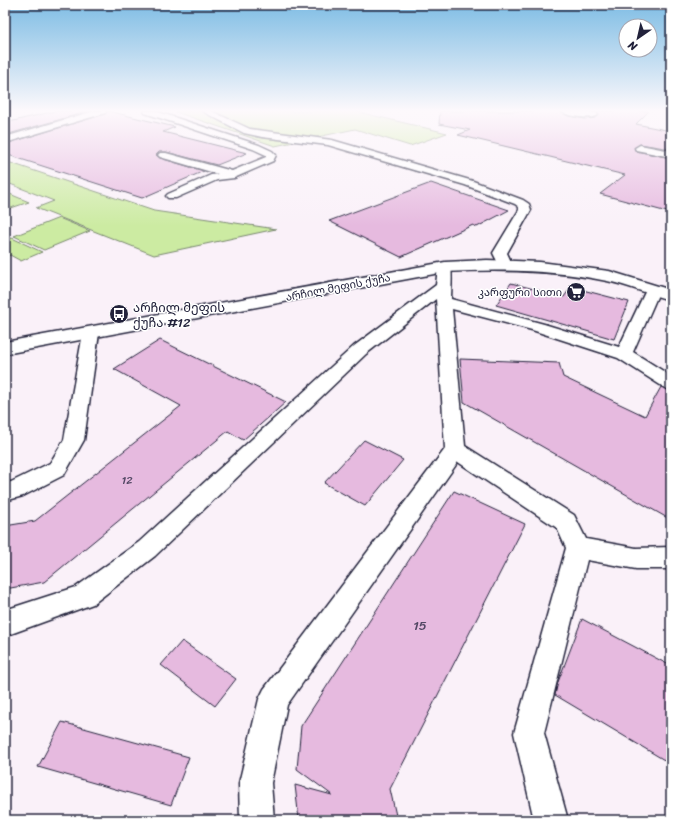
<svg xmlns="http://www.w3.org/2000/svg" width="676" height="825" viewBox="0 0 676 825" font-family="Sriracha,'Noto Sans Georgian',sans-serif">
  <style>
    .green { fill: #cceba2; stroke: #77866e }
    .building { fill: #e6badf; stroke: #22223b }
    .lines { fill: none; stroke-linecap: round; stroke-linejoin: round }
    .lane-casing { stroke: #22223b; stroke-width: 3 }
    .street-casing { stroke: #22223b; stroke-width: 3 }
    .secondary-casing { stroke: #22223b; stroke-width: 3 }
    .lane { fill: #fff; fill-rule: evenodd }
    .street { fill: #fff; fill-rule: evenodd }
    .secondary { fill: #fff; fill-rule: evenodd }
    .labels { text-anchor: middle; stroke-width: 3; stroke-linejoin: round; paint-order: stroke }
    .far-street-label { font-size: 11px; fill: #22223b; stroke: #fff }
    .far-poi-label { font-size: 11px; fill: #22223b; stroke: #fff; text-anchor: end }
    .number-label { font-size: 11px; fill: #534864 }
    .poi-label { font-size: 13px; fill: #22223b; stroke: #fff; text-anchor: start }
    .near-number-label { font-size: 13px; fill: #534864 }
  </style>
  <rect width="100%" height="100%" fill="#faf1f9"/>
  <filter id="ink" filterUnits="userSpaceOnUse"><feTurbulence type="fractalNoise" baseFrequency=".025" numOctaves="2"/><feDisplacementMap in="SourceGraphic" scale="8" xChannelSelector="R" yChannelSelector="G"/><feConvolveMatrix kernelMatrix="1 2 1 2 8 2 1 2 1" color-interpolation-filters="sRGB"/></filter>
  <g filter="url(#ink)">
    <g class="green">
      <path d="M173,111H354L447,133L410,146L355,129L275,146Z"/>
      <path d="M5,161L154,211L276,229L154,255L36,208L54,201L5,182Z"/>
      <path d="M5,192L29,202L5,210Z"/>
      <path d="M59,218L90,231L44,250L14,236Z"/>
      <path d="M12,238L42,252L21,261L10,255L5,257V240Z"/>
    </g>
    <g class="building">
      <path d="M55,111H90L5,135V123Z"/>
      <path d="M108,111L175,127L163,132L247,153L217,165L166,152H159L156,155L160,158L204,171L142,198L5,154V144L105,114Z"/>
      <path d="M440,111H560L568,116L585,119L595,118L599,115L596,112L589,111H649L636,124L671,131V149L640,144L634,149L636,151L671,158V213L600,194L625,175L458,135L470,130L439,124Z"/>
      <path d="M431,183L509,210L477,227L473,225L401,257L329,221Z"/>
      <path d="M511,283L564,297L571,287L629,302L614,339L496,305Z"/>
      <path d="M160,340L286,402L243,440L228,431L44,582L5,589V526L35,521L181,406L114,369Z"/>
      <path d="M460,359L559,363L563,377L645,416L661,387L671,391V520L464,402Z"/>
      <path d="M364,440L403,460L365,506L324,483Z"/>
      <path d="M454,491L525,524L390,789L397,820H299L295,785L332,795L297,769L301,726Z"/>
      <path d="M582,619L671,666V764L555,695L558,682Z"/>
      <path d="M182,641L236,679L215,706L161,665Z"/>
      <path d="M62,722L189,757L171,805L38,767Z"/>
    </g>
    <g class="lines">
      <defs>
        <g id="lane">
          <path d="M144,111H155L259,145L272,151L276,155L273,161L234,178L217,180L176,198H168L166,196L168,194L211,175L218,174L160,157L158,155L160,153H166L232,171L266,157V155L253,149L145,113Z"/>
          <path d="M202,111H211L250,129L332,140L473,181L523,200L529,204L531,210L507,253L513,266L511,269L506,270L501,269L493,253L519,210V207L515,204L465,185L328,145L262,137L244,133Z"/>
          <path d="M445,263L450,264C453,268 451,292 451,299L544,324L619,347L646,290L648,287L653,286L658,287L660,290L633,352L671,376V390L665,388L618,358L532,330L452,309L465,446L574,515L586,539L636,548L671,547V569H636L587,560L544,733L568,820H534L514,733L566,548L557,528L458,462L287,705L271,783L274,820H240L239,783L259,699L264,689L445,449L436,299L366,354L155,556L93,604L5,636V610L76,587L139,542L354,346L436,285L438,267L440,264Z"/>
          <path d="M91,328L97,330L99,333L84,440L64,475L23,496L5,501V483L11,482L50,463L64,440L83,333L85,330Z"/>
        </g>
        <g id="street">
          <path d="M94,111H107L105,113L5,143V137Z"/>
          <path d="M561,111H582L596,113L598,115C593,120 566,116 561,111Z"/>
          <path d="M640,145L671,151V157L636,150L635,148Z"/>
        </g>
        <path id="secondary" d="M487,260L540,262L609,271L671,290V300C649,295 628,285 607,281C554,270 499,269 445,272L5,354V342L445,262Z"/>
      </defs>
      <use href="#lane" class="lane-casing"/>
      <use href="#street" class="street-casing"/>
      <use href="#secondary" class="secondary-casing"/>
      <use href="#lane" class="lane"/>
      <use href="#street" class="street"/>
      <use href="#secondary" class="secondary"/>
    </g>
  </g>
  <linearGradient id="sky" x2="0" y2="1"><stop stop-color="#7dbce4"/><stop offset="0.49" stop-color="#fdf9fc"/><stop offset="1" stop-color="#fdf9fc" stop-opacity="0"/></linearGradient>
  <rect width="676" height="226" fill="url(#sky)"/>
  <defs>
    <symbol id="supermarket-disc" viewBox="-11 -11 22 22"><circle r="9.5" fill="#22223b" stroke="#fff"/><path d="M-6-5.5h2.5l.6 2H6L4.5 2H-2.5L-4.4-4H-6ZM-1.5 3.2a1.3 1.3 0 1 0 .1 0ZM3 3.2a1.3 1.3 0 1 0 .1 0Z" fill="#fff"/></symbol>
    <symbol id="bus-disc" viewBox="-11 -11 22 22"><circle r="9.5" fill="#22223b" stroke="#fff"/><path d="M-5-6H5V4H4V6H2V4H-2V6H-4V4H-5ZM-3.5-4V0h7V-4ZM-3.5 1.2v1.5H-2V1.2ZM2 1.2v1.5H3.5V1.2Z" fill="#fff"/></symbol>
  </defs>
  <g fill-rule="evenodd">
    <use href="#supermarket-disc" x="565" y="281" width="22" height="22"/>
    <use href="#bus-disc" x="108" y="303" width="22" height="22"/>
  </g>
  <g class="labels">
    <g class="far-street-label">
      <text transform="translate(338 287) rotate(-11)" y="4">არჩილ მეფის ქუჩა</text>
    </g>
    <g class="far-poi-label">
      <text x="562" y="296">კარფური სითი</text>
    </g>
    <g class="number-label">
      <text x="127" y="484">12</text>
    </g>
    <g class="poi-label">
      <text x="133" y="312">არჩილ მეფის<tspan x="133" dy="15">ქუჩა #12</tspan></text>
    </g>
    <g class="near-number-label">
      <text x="420" y="630">15</text>
    </g>
  </g>
  <rect width="676" height="825" fill="none" stroke="#fff" stroke-width="20"/>
  <rect x="10" y="10" width="656" height="805" fill="none" stroke="#22223b" stroke-width="1.5" filter="url(#ink)"/>
  <g transform="translate(638 38) rotate(214)"><circle r="19" fill="#ffffff" stroke="#a7a7b1"/>
  <path d="M0-3L7 15L0 10L-7 15Z" fill="#22223b"/>
  <text y="-6" font-size="11" font-weight="bold" text-anchor="middle" fill="#22223b">N</text>
  </g>
</svg>
